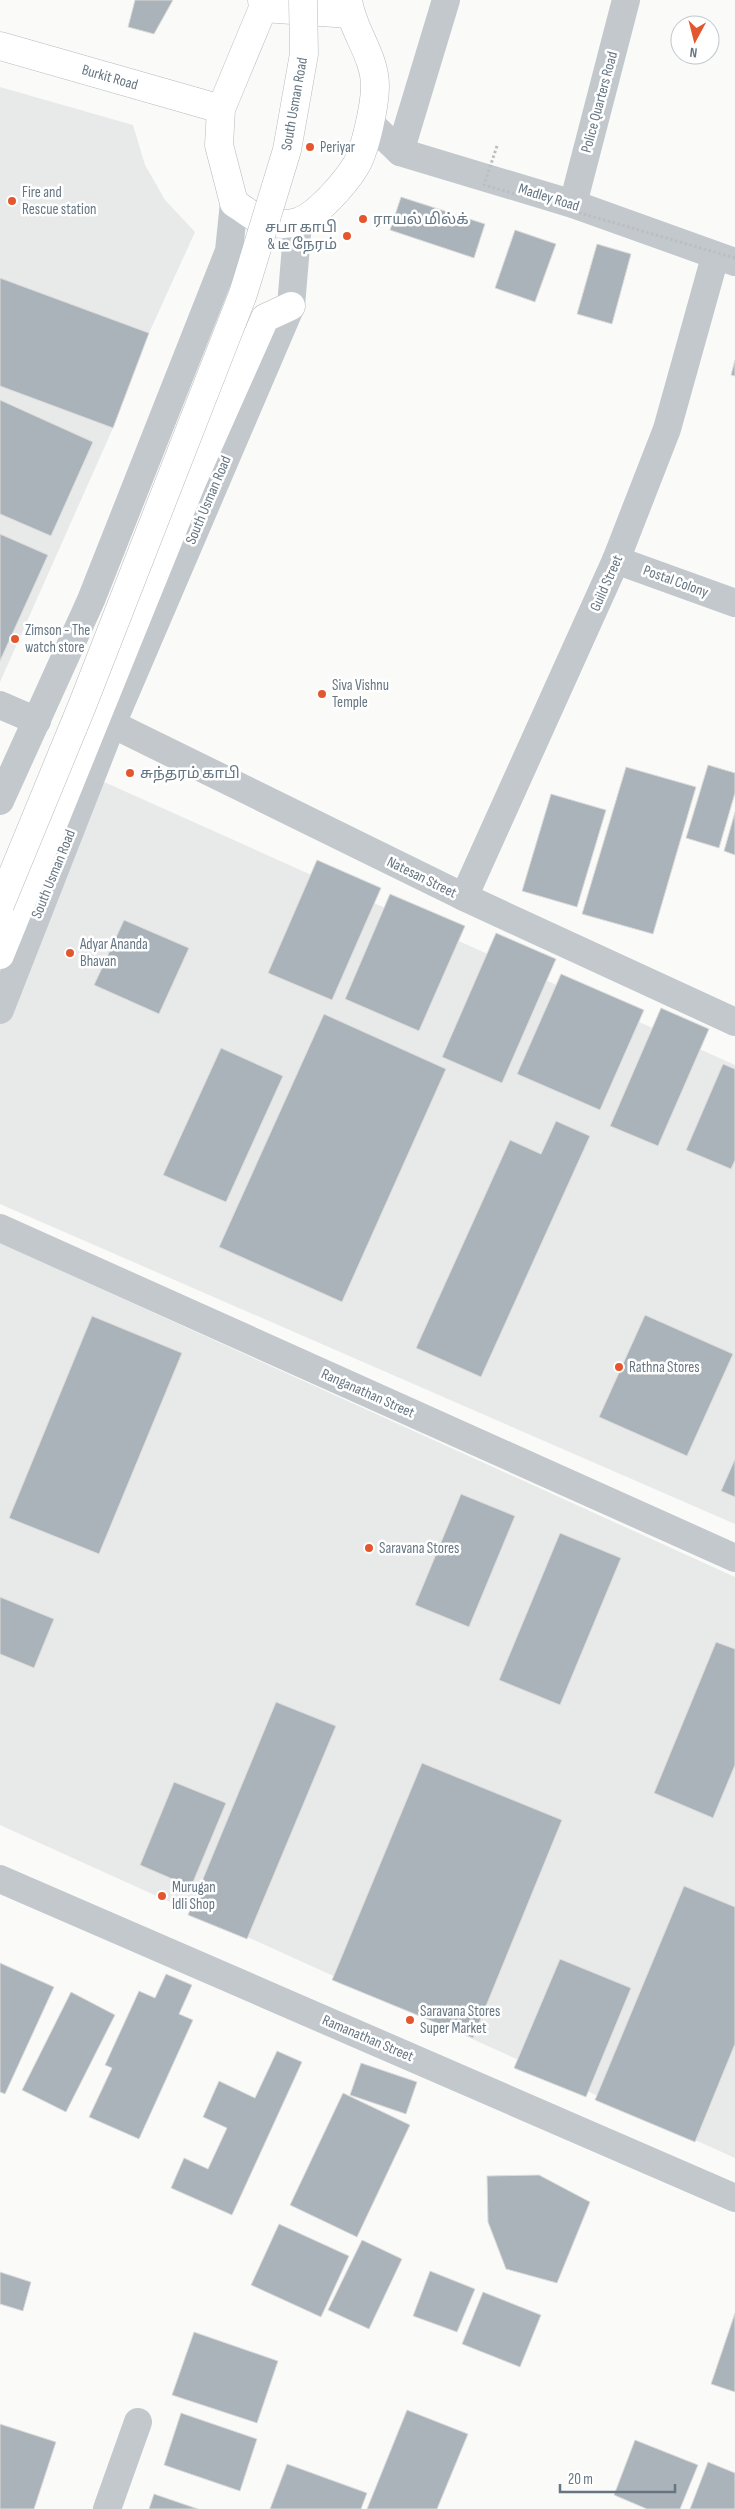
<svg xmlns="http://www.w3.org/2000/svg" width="735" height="2509" viewBox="0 0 735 2509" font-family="'Sofia Sans Condensed','Noto Sans Tamil',sans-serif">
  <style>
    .built { fill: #e8e9e9 }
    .building { fill: #aab3b9; stroke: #dcdcda }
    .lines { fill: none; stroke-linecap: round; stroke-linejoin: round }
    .major-casing { stroke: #b5babe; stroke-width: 29 }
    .minor { stroke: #c3c8cc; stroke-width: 28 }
    .major { stroke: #fff; stroke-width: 28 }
    .major-bridge-casing { stroke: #b5babe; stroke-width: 29; stroke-linecap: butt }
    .path-bridge { stroke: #bbbfc2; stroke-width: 3; stroke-dasharray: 2.5 2.5; stroke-linecap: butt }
    .major-bridge { stroke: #fff; stroke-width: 28 }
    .poi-dot { fill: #e4572e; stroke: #fff; stroke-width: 2 }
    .labels { text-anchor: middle; stroke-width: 5; stroke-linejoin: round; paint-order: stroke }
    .street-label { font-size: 15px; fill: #657683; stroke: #fff }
    .poi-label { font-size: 15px; fill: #657683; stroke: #fff; text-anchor: start }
  </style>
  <rect width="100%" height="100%" fill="#fafaf8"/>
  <g class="built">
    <path d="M0,87L133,125L145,165L165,200L195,232L149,333L113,428L0,682Z"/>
    <path d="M93,777L735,1065V1524L0,1204V990Z"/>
    <path d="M0,1243L735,1577V2158L0,1825Z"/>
  </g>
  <g class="building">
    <path d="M135,0H173L154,34L128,27Z"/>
    <path d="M401,197L485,224L474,258L390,230Z"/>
    <path d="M515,230L556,244L535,302L495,288Z"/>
    <path d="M597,244L631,254L612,324L577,314Z"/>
    <path d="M0,278L149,333L113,428L0,386Z"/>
    <path d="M735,360V376L731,375Z"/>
    <path d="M0,400L93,442L51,536L0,514Z"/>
    <path d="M0,534L48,555L0,661Z"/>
    <path d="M708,765L735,773V793L719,848L686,838Z"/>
    <path d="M626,767L696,787L653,934L582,914Z"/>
    <path d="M551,794L606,810L577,907L522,891Z"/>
    <path d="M735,812V855L724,851Z"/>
    <path d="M317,860L381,888L332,1000L268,973Z"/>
    <path d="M390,894L465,926L419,1031L345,999Z"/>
    <path d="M124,920L189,948L159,1014L94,985Z"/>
    <path d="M496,933L556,959L502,1083L442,1057Z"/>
    <path d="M561,974L644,1010L600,1110L517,1074Z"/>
    <path d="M661,1008L709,1029L658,1146L610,1126Z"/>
    <path d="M324,1014L446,1069L342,1302L219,1247Z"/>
    <path d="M221,1048L283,1076L226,1202L163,1175Z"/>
    <path d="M723,1064L735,1069V1160L731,1169L686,1150Z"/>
    <path d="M556,1121L590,1136L481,1377L416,1348L510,1140L541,1154Z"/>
    <path d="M645,1315L733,1354L687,1456L599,1417Z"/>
    <path d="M92,1316L182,1353L99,1554L9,1518Z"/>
    <path d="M735,1459V1497L721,1491Z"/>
    <path d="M461,1494L515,1516L469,1627L415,1605Z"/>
    <path d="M560,1533L621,1558L560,1705L499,1680Z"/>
    <path d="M0,1597L54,1619L34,1668L0,1654Z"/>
    <path d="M716,1642L735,1649V1765L713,1818L654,1793Z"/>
    <path d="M276,1702L336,1726L247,1939L188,1915Z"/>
    <path d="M422,1763L562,1820L473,2038L332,1980Z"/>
    <path d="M174,1782L226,1803L191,1887L140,1865Z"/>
    <path d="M684,1886L735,1907V2044L695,2142L595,2100Z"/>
    <path d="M560,1959L631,1988L586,2097L514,2068Z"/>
    <path d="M0,1963L54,1987L5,2094L0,2092Z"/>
    <path d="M166,1974L192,1985L179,2014L193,2020L139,2139L89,2117L112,2068L105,2065L139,1991L155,1998Z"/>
    <path d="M71,1992L115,2015L66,2112L22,2090Z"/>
    <path d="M277,2051L302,2062L232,2215L171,2188L184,2158L208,2169L227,2128L203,2117L219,2081L255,2098Z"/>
    <path d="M361,2063L417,2082L406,2114L350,2095Z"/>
    <path d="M343,2093L410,2125L357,2237L290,2205Z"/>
    <path d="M539,2175L590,2202L557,2283L506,2269L488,2222L487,2176Z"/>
    <path d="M279,2224L349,2256L321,2317L251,2285Z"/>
    <path d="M362,2240L402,2259L369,2329L328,2310Z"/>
    <path d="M430,2271L475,2289L457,2332L413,2316Z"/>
    <path d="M0,2272L31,2282L23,2311L0,2304Z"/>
    <path d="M483,2292L541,2315L520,2367L462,2344Z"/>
    <path d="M735,2313V2392L711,2384Z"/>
    <path d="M194,2332L278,2361L257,2423L172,2395Z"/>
    <path d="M407,2410L468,2434L437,2509H367Z"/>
    <path d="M181,2413L257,2439L240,2491L164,2465Z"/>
    <path d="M0,2424L56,2442L34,2509H0Z"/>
    <path d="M635,2440L698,2465L680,2509H647L614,2495Z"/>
    <path d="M708,2462L735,2473V2509H690Z"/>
    <path d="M287,2464L367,2493L361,2509H270Z"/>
    <path d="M154,2494L198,2509H149Z"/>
  </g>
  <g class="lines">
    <defs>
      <g id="major">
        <path d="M262,0L263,8L221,109L219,145L234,203C244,209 256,220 267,222C276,224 288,225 297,222C316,217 345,183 355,167C365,152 375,105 375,86C375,55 352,31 348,0"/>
        <path d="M263,8L350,14"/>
        <path d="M0,46L221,109"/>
        <path d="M0,955L192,482L265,318L291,306"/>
      </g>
    </defs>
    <use href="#major" class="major-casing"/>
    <g class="minor">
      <path d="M370,123L400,152L573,204L735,262"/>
      <path d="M400,152L446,0"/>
      <path d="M573,204L626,0"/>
      <path d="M616,560L735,603"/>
      <path d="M0,705L37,721"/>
      <path d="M112,724L464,897L735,1022"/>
      <path d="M0,801L91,600L229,251L234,203"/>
      <path d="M464,897L616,560L667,429L715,257"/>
      <path d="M0,1010L112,724L291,306L298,222"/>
      <path d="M0,1228L735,1558"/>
      <path d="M0,1879L735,2198"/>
      <path d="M107,2509L138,2422"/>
    </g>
    <use href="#major" class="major"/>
    <defs>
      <path id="major-bridge" d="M0,905L82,706L243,294L287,150L304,54L303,0"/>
    </defs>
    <use href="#major-bridge" class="major-bridge-casing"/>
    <path class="path-bridge" d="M497,146L484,185L735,258"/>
    <use href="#major-bridge" class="major-bridge"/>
  </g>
  <g class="poi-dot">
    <circle cx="310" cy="147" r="5"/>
    <circle cx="12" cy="201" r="5"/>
    <circle cx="363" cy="219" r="5"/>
    <circle cx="347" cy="236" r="5"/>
    <circle cx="15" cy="639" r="5"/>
    <circle cx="322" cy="694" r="5"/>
    <circle cx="130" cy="773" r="5"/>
    <circle cx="70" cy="953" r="5"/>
    <circle cx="619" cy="1367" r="5"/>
    <circle cx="369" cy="1548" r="5"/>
    <circle cx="162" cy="1896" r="5"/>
    <circle cx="410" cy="2020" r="5"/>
  </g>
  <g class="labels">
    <g class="street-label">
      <text transform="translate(110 77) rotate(16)" y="5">Burkit Road</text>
      <text transform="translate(599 102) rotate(-75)" y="5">Police Quarters Road</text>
      <text transform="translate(294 104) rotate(-80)" y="5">South Usman Road</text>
      <text transform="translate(549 197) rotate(17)" y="5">Madley Road</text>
      <text transform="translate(208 500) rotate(-67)" y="5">South Usman Road</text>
      <text transform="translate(676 581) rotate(20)" y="5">Postal Colony</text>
      <text transform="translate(606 583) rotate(-66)" y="5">Guild Street</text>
      <text transform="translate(53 874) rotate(-68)" y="5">South Usman Road</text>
      <text transform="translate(422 877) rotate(26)" y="5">Natesan Street</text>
      <text transform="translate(368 1393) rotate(24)" y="5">Ranganathan Street</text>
      <text transform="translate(368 2038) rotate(23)" y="5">Ramanathan Street</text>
    </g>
    <g class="poi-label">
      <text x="320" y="152">Periyar</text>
      <text x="22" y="197">Fire and<tspan x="22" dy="17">Rescue station</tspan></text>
      <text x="373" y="224">ராயல் மில்க்</text>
      <text x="337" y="232" text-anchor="end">சபா காபி<tspan x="337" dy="17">&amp; டீ நேரம்</tspan></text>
      <text x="25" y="635">Zimson - The<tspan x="25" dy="17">watch store</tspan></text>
      <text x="332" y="690">Siva Vishnu<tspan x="332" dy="17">Temple</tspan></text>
      <text x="140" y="778">சுந்தரம் காபி</text>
      <text x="80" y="949">Adyar Ananda<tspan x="80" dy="17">Bhavan</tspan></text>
      <text x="629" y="1372">Rathna Stores</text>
      <text x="379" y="1553">Saravana Stores</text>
      <text x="172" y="1892">Murugan<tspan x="172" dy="17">Idli Shop</tspan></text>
      <text x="420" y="2016">Saravana Stores<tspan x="420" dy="17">Super Market</tspan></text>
    </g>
  </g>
  <g transform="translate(695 40) rotate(187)"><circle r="24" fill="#ffffff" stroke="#c1c8cd"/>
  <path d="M0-4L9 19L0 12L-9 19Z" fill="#e4572e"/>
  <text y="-8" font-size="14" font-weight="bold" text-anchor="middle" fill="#657683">N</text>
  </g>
  <path d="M560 2484v8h115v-8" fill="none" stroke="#657683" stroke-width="2.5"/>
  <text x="568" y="2484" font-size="15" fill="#657683" stroke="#ffffff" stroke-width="4" paint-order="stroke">20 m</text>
</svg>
